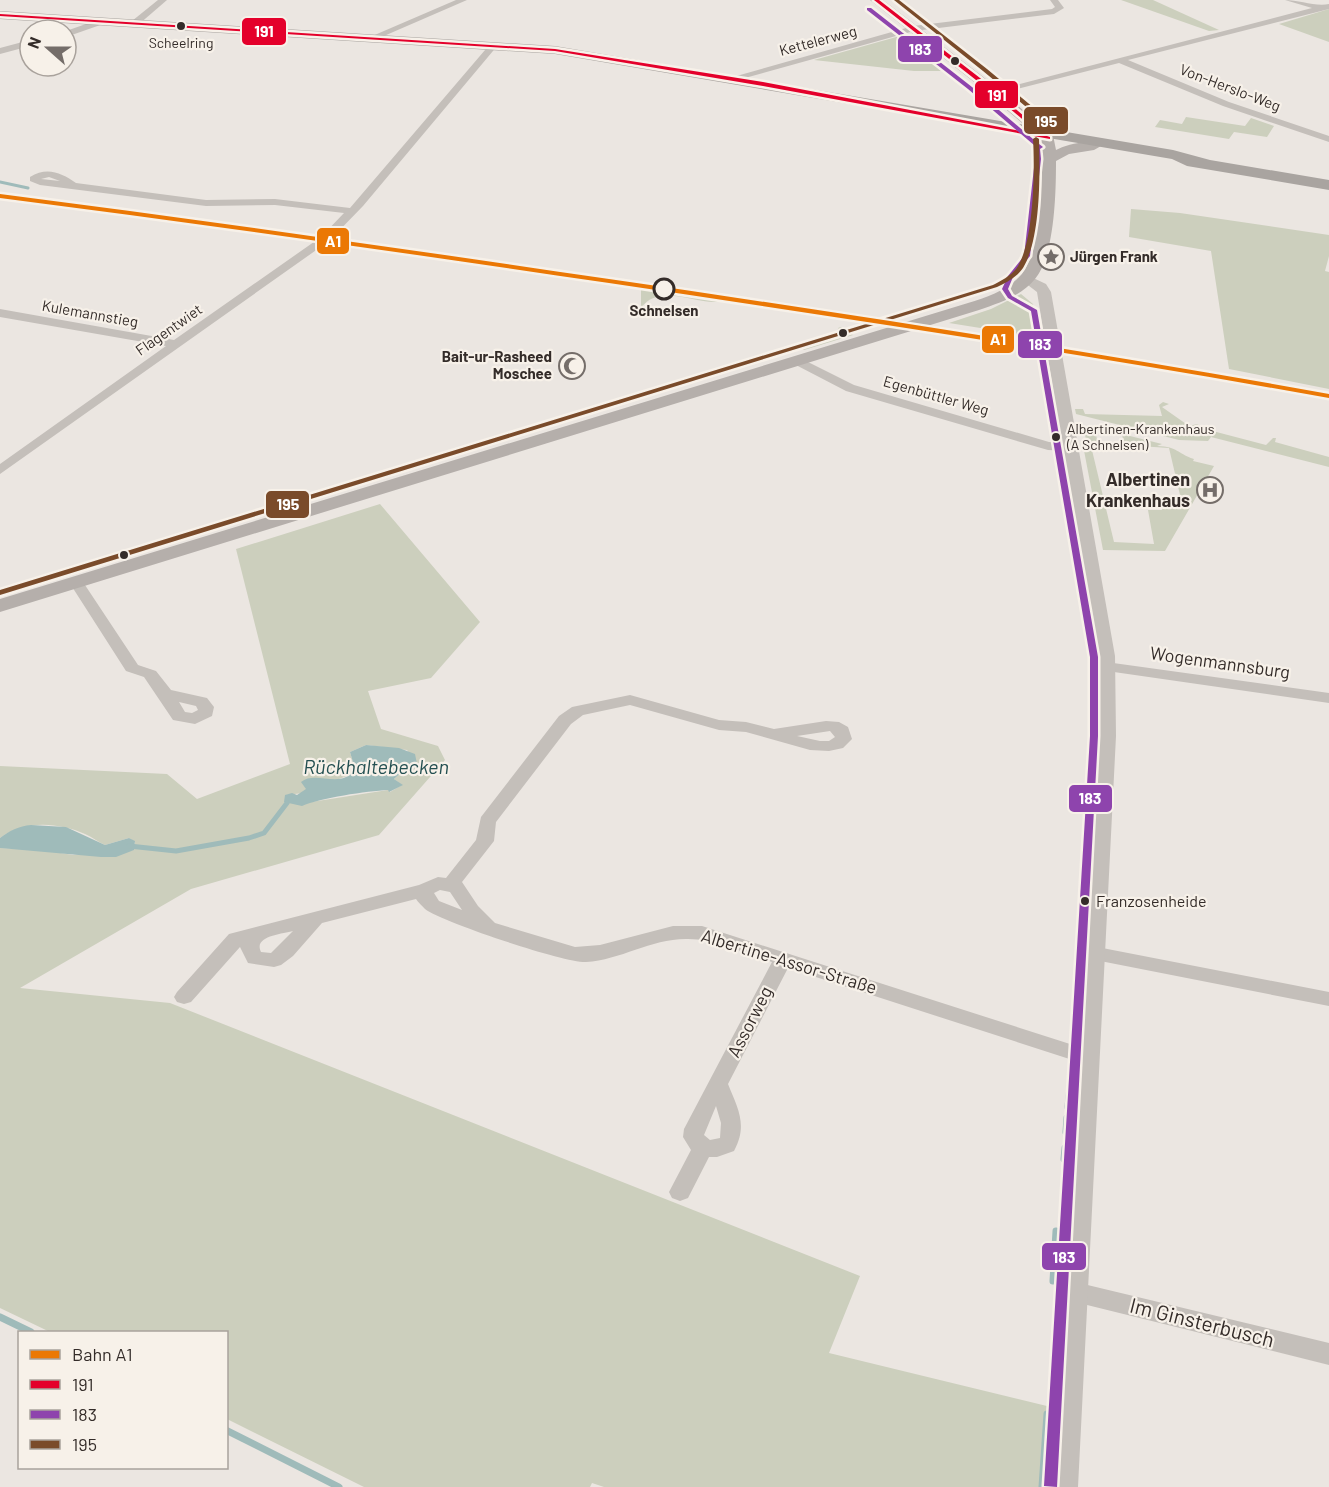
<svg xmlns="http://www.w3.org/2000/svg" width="1329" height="1487" viewBox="0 0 1329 1487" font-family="Barlow,sans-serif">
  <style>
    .green { fill: #cccfbd; fill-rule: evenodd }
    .water { fill: #9fbbba }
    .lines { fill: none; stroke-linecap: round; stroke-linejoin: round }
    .stream-far2 { stroke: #9fbbba; stroke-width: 3 }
    .stream-far1 { stroke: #9fbbba; stroke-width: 5 }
    .stream { stroke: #9fbbba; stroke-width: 7 }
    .minor { fill: #c4bfba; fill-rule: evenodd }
    .tertiary { fill: #c4bfba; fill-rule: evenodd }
    .secondary { fill: #b5afab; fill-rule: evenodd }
    .primary { fill: #a9a4a0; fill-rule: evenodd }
    .bus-1-casing { stroke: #f7f1e9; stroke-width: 5 }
    .bus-2-casing { stroke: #f7f1e9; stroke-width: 5 }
    .bus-3-casing { stroke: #f7f1e9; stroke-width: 5 }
    .bus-1 { fill: #e4002b; fill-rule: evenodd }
    .bus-2 { fill: #8e44ad; fill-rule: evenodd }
    .bus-3 { fill: #7a4b2a; fill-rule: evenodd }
    .rail-1-casing { stroke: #f7f1e9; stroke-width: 5 }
    .rail-1 { fill: #eb7804; fill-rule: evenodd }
    .bus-dot { fill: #342c29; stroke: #f7f1e9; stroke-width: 2 }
    .stop-dot { fill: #f7f1e9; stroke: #342c29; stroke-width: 3 }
    .labels { text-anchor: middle; stroke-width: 4.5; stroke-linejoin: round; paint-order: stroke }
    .far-bus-label { font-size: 14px; fill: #342c29; stroke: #f7f1e9 }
    .far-street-label { font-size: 15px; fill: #342c29; stroke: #f7f1e9 }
    .far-poi-label { font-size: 15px; font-weight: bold; fill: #342c29; stroke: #f7f1e9; text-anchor: start }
    .far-stop-label { font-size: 15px; font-weight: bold; fill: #342c29; stroke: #f7f1e9 }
    .bus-label { font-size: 16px; fill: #342c29; stroke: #f7f1e9; text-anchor: start }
    .poi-label { font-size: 18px; font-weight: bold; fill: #342c29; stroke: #f7f1e9; text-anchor: end }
    .street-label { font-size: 18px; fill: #342c29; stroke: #f7f1e9 }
    .water-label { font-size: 20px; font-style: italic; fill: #234f51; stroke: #f7f1e9 }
    .near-street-label { font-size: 21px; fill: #342c29; stroke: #f7f1e9 }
    .line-badge { stroke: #f7f1e9; stroke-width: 2 }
    .badge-label { font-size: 16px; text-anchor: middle; font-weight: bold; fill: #fff }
  </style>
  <rect width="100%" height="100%" fill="#ebe6e1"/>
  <g class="green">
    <path d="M1121,0H1153L1219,30L1209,31Z"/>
    <path d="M1329,9V42L1279,24Z"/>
    <path d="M907,34L951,71H914L814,60Z"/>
    <path d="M1186,117L1245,126L1251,118L1274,126L1267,137L1234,132L1229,139L1155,127L1160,120L1182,124Z"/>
    <path d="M1131,209L1180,213L1329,235V256L1325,271L1329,272V389L1229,369L1211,251L1129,237Z"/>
    <path d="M641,288L723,301C699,307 660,281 641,308Z"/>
    <path d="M1021,294L1033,304L1037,337L949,323L991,309Z"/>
    <path d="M841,327L853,335L804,350L796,345L841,331L838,328Z"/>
    <path d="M1163,402L1169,404L1162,407L1189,426L1197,424L1205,429L1266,445L1273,438H1276L1275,442L1329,457V467L1211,437L1208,441L1179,440L1076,414L1075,409H1083L1085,414L1162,416L1159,405Z"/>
    <path d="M1079,426L1103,429L1095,430L1098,444L1104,446H1091L1114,542L1154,544L1148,510H1162L1165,502H1175L1180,495L1169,448L1124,445L1122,434L1162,444L1157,446C1179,447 1176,453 1194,459L1193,461L1214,466L1165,551L1103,550L1082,440H1086L1085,435H1081Z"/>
    <path d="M380,504L480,622L431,678L368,691L381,729L438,746L445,760L379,835L191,889L20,988L170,1003L860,1276L829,1353L1051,1407L1041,1487H604L592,1483L590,1487H364L227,1419L226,1332H50L0,1308V848L42,850L73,855L134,850L135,842L129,838L105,845C98,842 92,837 85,834C58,822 24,820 0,838V766L167,774L197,799L290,764L236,549ZM366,745L407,750L417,764L403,771L394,779L402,785L390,792L388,790L311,802H285L286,795L303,793L307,789L304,784C319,782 346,782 355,769L350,752Z"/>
  </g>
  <g class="water">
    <path d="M366,745L399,748L415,754L417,764L403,771L394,779L403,785L389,792L388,790C367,791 320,798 302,806L284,802L285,795L292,793L297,795L306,789L301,782C316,770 341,790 355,769L350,752Z"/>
    <path d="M31,825L66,827L105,845L129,838L135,841L134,850L116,857H101L0,848V838C9,831 19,826 31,825Z"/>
  </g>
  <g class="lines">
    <path class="stream-far2" d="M0,182L28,188"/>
    <path class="stream-far1" d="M129,846L176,851L249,838L264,833L287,803"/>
    <g class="stream">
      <path d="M1068,1107L1070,1087"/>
      <path d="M1066,1132L1067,1118"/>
      <path d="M1064,1159L1065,1148"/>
      <path d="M1053,1281L1056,1231"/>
      <path d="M0,1317L31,1332"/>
      <path d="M226,1430L339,1487"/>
      <path d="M1042,1487L1047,1414"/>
    </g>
    <g class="minor">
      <path d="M158,0H167L138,25H132V21Z"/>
      <path d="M456,0H467L377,39L370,37Z"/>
      <path d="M1050,0H1058L1064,8L1054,14L914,31L734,81L726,79L913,26L1052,9L1055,7Z"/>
      <path d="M1285,0C1299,0 1316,7 1329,4V9L1128,60L1229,102L1329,136V142L1223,106L1119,63L994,95L989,92L1312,8Z"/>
      <path d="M103,18L106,19V23L66,37V31Z"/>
      <path d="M30,40V46L0,54V48Z"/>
      <path d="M491,43L498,45L363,206L329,241L0,474V464L166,346L0,317V309L174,340L321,237L344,213L275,205L206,206L40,185L30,181V177C47,166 62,173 76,183L206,200L275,199L350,208ZM49,177L60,181L41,179Z"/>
      <path d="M798,357L854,385L1049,442L1069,443L1076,447L1069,451L1048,450L846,391L794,364L792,361Z"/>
      <path d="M76,578L81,579L138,665L156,671L171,690L207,698L214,707L212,716L195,724L173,720L144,677L126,671L69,582ZM179,702L196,706L198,710L192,713L185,712Z"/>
      <path d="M1106,662L1329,693V703L1100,670L1098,667Z"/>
      <path d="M630,695L719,720L746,722L774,729L826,721L839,722L848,727L852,739L843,748L829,751L810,750L746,732L719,730L630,705L583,715L571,724L496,822L494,841L462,882L478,906L495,923L575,947L600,945L673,926H702L1095,1052L1098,1057L1095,1062L1088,1065L788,968L728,1084C738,1109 748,1125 734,1151L717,1157H709L688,1198L680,1201L672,1198L669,1192L691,1150L683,1137L684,1129L772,962C746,954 716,939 688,939C652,938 621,960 586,962C564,963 442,922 425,909C422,906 418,902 416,899L322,923L293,956L281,965L274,967L248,963L240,947L191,1002L184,1004L177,1002L174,997L177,992L229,934L419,885L438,877L446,878L476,840L481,817L559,716L572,707ZM830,731L835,737L829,741H820L797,736ZM440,890L450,892L462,910L439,901L434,893ZM293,931L271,953L261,952C253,936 282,934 293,931ZM716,1106L721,1123L720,1138L710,1140L704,1135Z"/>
      <path d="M1092,946L1329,992V1006L1085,958L1083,953L1085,948Z"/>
      <path d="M1075,1282L1329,1343V1365L1075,1302L1067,1299L1064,1292L1067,1285Z"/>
    </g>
    <path class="tertiary" d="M1027,275L1046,284L1051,292L1115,656L1116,736L1078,1487H1048L1096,736L1097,656L1037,292L1020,279Z"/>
    <path class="secondary" d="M870,0H883L982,76L1053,135L1056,150C1066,144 1092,138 1101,146L1094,150L1069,154L1056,161C1056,192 1055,255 1035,279C1021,296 1000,303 979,310L0,612V599L968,303C987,297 1008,290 1021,275C1040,254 1044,168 1041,139L974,82Z"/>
    <path class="primary" d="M0,11L555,46L1173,150L1210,160L1329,180V190L1187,166L1172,159L555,54L0,19Z"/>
    <defs>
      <path id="bus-1" d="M874,0H879L980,78L1047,136L1050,137V139L763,86L555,51L0,16V14L555,49L763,82L1041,135L976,80Z"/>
      <path id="bus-2" d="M867,8H871L972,87L1033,139L1038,138L1039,144L1043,147L1040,149L1041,159L1030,256L1013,277L1008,289L1012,296L1037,310L1098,657V736L1057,1487L1044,1486L1090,736V657L1031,311L1008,298L1002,289L1008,276L1024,256L1035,159L1034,145L968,89L867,10Z"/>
      <g id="bus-3">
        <path d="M894,0H899L987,69L1058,128V130H1054L983,71Z"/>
        <path d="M1036,137L1039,139C1040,174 1041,238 1023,268C1017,277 1007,282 997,287L0,595V590L993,285C1001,281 1010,276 1016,269C1034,245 1035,169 1033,139Z"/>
      </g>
    </defs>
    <use href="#bus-1" class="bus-1-casing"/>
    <use href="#bus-2" class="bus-2-casing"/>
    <use href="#bus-3" class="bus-3-casing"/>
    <use href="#bus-1" class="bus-1"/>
    <use href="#bus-2" class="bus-2"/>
    <use href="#bus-3" class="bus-3"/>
    <defs>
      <path id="rail-1" d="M0,194C203,220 406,249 609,279C849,314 1090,351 1329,394V398C1090,355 849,319 609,283C406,253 203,224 0,198Z"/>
    </defs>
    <use href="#rail-1" class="rail-1-casing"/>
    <use href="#rail-1" class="rail-1"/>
  </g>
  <defs>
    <symbol id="sight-ring" viewBox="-11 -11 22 22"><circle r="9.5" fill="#f7f1e9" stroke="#746d69" stroke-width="1.5"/><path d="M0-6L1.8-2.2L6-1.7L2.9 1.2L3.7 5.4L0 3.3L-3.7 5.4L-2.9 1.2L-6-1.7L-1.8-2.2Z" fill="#746d69"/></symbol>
    <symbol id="mosque-ring" viewBox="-11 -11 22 22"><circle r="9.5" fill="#f7f1e9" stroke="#746d69" stroke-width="1.5"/><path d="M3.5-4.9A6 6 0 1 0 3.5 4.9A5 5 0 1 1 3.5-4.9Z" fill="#746d69"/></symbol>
    <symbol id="hospital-ring" viewBox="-11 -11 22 22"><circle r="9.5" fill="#f7f1e9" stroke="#746d69" stroke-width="1.5"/><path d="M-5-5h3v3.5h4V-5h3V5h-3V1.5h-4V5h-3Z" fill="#746d69"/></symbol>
  </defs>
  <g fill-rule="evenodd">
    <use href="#sight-ring" x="1036" y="242" width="30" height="30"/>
    <use href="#mosque-ring" x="557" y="351" width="30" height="30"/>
    <use href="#hospital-ring" x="1195" y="475" width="30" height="30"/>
  </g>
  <g class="bus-dot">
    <circle cx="181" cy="26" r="5"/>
    <circle cx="955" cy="61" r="5"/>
    <circle cx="843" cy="333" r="5"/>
    <circle cx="1056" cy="437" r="5"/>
    <circle cx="124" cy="555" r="5"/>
    <circle cx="1085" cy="901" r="5"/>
  </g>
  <circle class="stop-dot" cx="664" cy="289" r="10"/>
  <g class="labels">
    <g class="far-bus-label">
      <text x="181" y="48">Scheelring</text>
      <text x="1067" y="434" text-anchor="start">Albertinen-Krankenhaus<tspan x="1067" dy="16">(A Schnelsen)</tspan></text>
    </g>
    <g class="far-street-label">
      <text transform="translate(818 41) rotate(-15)" y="5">Kettelerweg</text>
      <text transform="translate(1230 88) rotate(21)" y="5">Von-Herslo-Weg</text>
      <text transform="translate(90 314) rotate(10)" y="5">Kulemannstieg</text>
      <text transform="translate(169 330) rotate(-35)" y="5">Flagentwiet</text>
      <text transform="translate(936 396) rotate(16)" y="5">Egenbüttler Weg</text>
    </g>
    <g class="far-poi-label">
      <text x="1070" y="262">Jürgen Frank</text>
      <text x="552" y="362" text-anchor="end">Bait-ur-Rasheed<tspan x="552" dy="17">Moschee</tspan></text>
    </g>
    <g class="far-stop-label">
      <text x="664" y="316">Schnelsen</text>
    </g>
    <g class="bus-label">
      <text x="1096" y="907">Franzosenheide</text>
    </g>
    <g class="poi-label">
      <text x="1190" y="486">Albertinen<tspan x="1190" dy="21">Krankenhaus</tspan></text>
    </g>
    <g class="street-label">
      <text transform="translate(1220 663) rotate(8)" y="6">Wogenmannsburg</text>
      <text transform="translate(789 962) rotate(17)" y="6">Albertine-Assor-Straße</text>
      <text transform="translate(750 1022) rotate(-63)" y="6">Assorweg</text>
    </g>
    <g class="water-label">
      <text x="376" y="774">Rückhaltebecken</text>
    </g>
    <g class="near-street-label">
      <text transform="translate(1202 1323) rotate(14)" y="7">Im Ginsterbusch</text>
    </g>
  </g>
  <g class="line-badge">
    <rect x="241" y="17" width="46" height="29" rx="6" fill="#e4002b"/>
    <rect x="897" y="35" width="46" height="28" rx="6" fill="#8e44ad"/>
    <rect x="974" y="80" width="45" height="29" rx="6" fill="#e4002b"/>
    <rect x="1023" y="106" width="46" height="29" rx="6" fill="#7a4b2a"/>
    <rect x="316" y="227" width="34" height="28" rx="6" fill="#eb7804"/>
    <rect x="981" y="325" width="34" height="29" rx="6" fill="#eb7804"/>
    <rect x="1017" y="330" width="46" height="29" rx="6" fill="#8e44ad"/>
    <rect x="265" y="490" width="45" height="29" rx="6" fill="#7a4b2a"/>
    <rect x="1068" y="784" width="45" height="29" rx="6" fill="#8e44ad"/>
    <rect x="1041" y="1242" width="46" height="29" rx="6" fill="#8e44ad"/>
  </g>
  <g class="badge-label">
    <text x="264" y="37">191</text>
    <text x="920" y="55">183</text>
    <text x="997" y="101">191</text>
    <text x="1046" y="127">195</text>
    <text x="333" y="247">A1</text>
    <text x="998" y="345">A1</text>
    <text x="1040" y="350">183</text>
    <text x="288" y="510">195</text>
    <text x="1090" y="804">183</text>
    <text x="1064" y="1263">183</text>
  </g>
  <rect x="18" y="1331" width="210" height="138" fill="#f7f1e9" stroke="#a9a29c" stroke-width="1.5"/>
  <rect x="30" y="1350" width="30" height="9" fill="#eb7804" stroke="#a9a29c" stroke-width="1.5"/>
  <text x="72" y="1361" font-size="18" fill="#342c29">Bahn A1</text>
  <rect x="30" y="1380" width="30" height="9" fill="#e4002b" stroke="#a9a29c" stroke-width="1.5"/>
  <text x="72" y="1391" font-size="18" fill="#342c29">191</text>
  <rect x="30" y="1410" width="30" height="9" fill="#8e44ad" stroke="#a9a29c" stroke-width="1.5"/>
  <text x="72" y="1421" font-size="18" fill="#342c29">183</text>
  <rect x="30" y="1440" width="30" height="9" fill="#7a4b2a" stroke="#a9a29c" stroke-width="1.5"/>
  <text x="72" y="1451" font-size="18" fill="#342c29">195</text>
  <g transform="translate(48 48) rotate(291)"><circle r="28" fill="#f7f1e9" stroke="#a9a29c" stroke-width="1.5"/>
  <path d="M0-4.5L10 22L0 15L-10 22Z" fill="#746d69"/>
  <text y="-9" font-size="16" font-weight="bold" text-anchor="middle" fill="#342c29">N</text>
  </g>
</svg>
